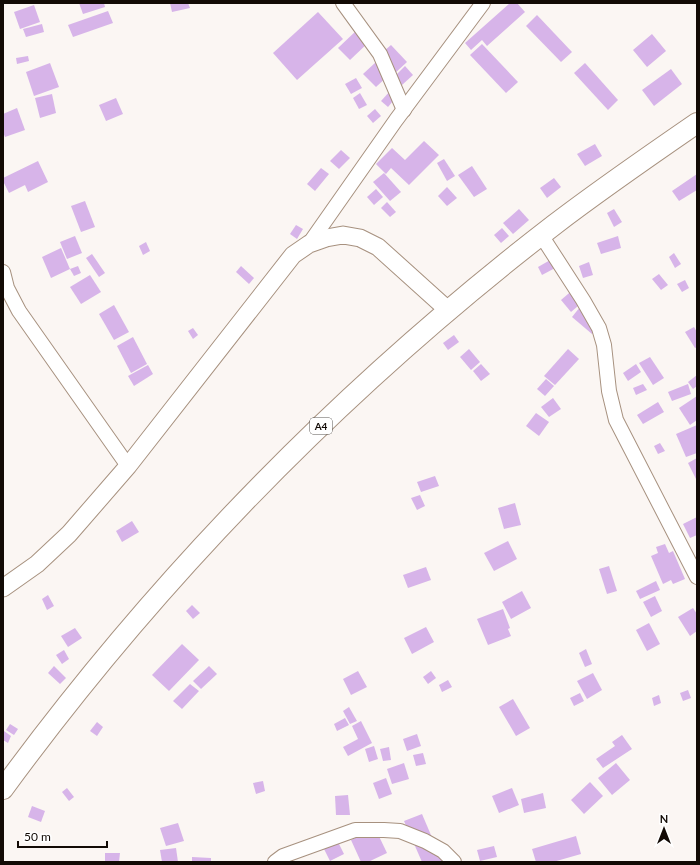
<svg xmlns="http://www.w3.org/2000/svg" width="700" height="865" viewBox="0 0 700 865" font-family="Lato,sans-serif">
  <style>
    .building { fill: #d7b4e9 }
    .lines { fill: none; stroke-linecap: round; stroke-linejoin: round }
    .minor-casing { stroke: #a7917f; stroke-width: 16 }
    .major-casing { stroke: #a7917f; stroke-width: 19 }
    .highway-casing { stroke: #a7917f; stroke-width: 22 }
    .minor { stroke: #fff; stroke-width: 14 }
    .major { stroke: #fff; stroke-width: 17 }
    .highway { stroke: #fff; stroke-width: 20 }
    .labels { text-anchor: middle; stroke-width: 3; stroke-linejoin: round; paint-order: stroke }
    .shield { fill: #fff; stroke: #595450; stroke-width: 1 }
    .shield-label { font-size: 10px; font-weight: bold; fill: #120a05 }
  </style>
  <rect width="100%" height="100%" fill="#fbf6f3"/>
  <g class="building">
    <path d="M79,3H104L105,7L83,14Z"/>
    <path d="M170,3H188L190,8L172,12Z"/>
    <path d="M510,3H517L525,12L487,46L482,40L471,50L465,43Z"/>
    <path d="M34,5L40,22L20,29L14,12Z"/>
    <path d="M108,11L113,23L73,37L68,25Z"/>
    <path d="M318,12L343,39L297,80L273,53Z"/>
    <path d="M537,15L572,52L561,62L526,26Z"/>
    <path d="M42,24L44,32L26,37L23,29Z"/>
    <path d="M358,29L370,41L350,60L338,48Z"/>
    <path d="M652,34L666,51L647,67L633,50Z"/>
    <path d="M482,44L518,82L506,93L470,55Z"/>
    <path d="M391,45L407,62L393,75L377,57Z"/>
    <path d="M28,56L29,61L17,64L16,58Z"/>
    <path d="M376,62L389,75L376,87L363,74Z"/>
    <path d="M50,63L59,87L34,96L26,72Z"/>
    <path d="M585,63L618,100L608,110L574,73Z"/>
    <path d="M405,66L413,75L402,85L395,76Z"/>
    <path d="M671,69L682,84L654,106L642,90Z"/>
    <path d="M356,78L362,88L351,94L345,84Z"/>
    <path d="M391,90L398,95L388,107L381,101Z"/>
    <path d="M360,93L367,105L359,109L353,98Z"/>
    <path d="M52,94L56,113L40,118L35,98Z"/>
    <path d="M116,98L123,114L106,121L99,105Z"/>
    <path d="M17,108L25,130L5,137L3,132V114Z"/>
    <path d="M375,109L381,116L373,123L367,116Z"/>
    <path d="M424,141L439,155L409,185L391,168L386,174L376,164L392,148L405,160Z"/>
    <path d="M595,144L602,156L585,166L577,154Z"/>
    <path d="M341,150L350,158L339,169L330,161Z"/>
    <path d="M444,159L455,176L447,181L437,163Z"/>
    <path d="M38,161L48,182L28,192L25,185L9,193L3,181V178Z"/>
    <path d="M472,166L487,189L474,197L458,175Z"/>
    <path d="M321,168L329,174L315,191L307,184Z"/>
    <path d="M384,173L401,192L390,201L373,182Z"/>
    <path d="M697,174V190L679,201L672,191Z"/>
    <path d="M554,178L561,187L547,198L540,188Z"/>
    <path d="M447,187L457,198L447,206L438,196Z"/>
    <path d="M376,189L383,197L374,205L367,197Z"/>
    <path d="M85,201L95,227L81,232L71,206Z"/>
    <path d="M387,202L396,212L390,217L381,208Z"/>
    <path d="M519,209L529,220L513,234L503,223Z"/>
    <path d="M614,209L622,222L614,227L607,213Z"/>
    <path d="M296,225L303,229L297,239L290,234Z"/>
    <path d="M502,228L509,236L501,243L494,235Z"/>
    <path d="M75,236L82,253L67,259L60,242Z"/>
    <path d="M618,236L621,248L601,254L597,243Z"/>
    <path d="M146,242L150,251L143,255L139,246Z"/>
    <path d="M61,248L70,269L51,278L42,257Z"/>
    <path d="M674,253L681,264L675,268L669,257Z"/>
    <path d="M92,254L105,273L99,277L86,258Z"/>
    <path d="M552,259L557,267L542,275L538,267Z"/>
    <path d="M589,262L593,275L583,278L579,266Z"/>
    <path d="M78,266L81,273L74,276L70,269Z"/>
    <path d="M241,266L254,278L249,284L236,272Z"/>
    <path d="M659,274L668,285L661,290L652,279Z"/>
    <path d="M90,275L101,292L81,304L70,287Z"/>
    <path d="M685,280L689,288L682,292L677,284Z"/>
    <path d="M575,288L585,300L571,312L561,300Z"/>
    <path d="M114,305L129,332L114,340L99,314Z"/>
    <path d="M580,307L600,324L592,334L572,317Z"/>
    <path d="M694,327L697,332V347L695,348L685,332Z"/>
    <path d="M193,328L198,335L193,339L188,331Z"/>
    <path d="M454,335L459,342L448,350L443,343Z"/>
    <path d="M133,337L147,364L131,373L117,346Z"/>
    <path d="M469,349L480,362L471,370L460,357Z"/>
    <path d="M568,349L579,359L555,385L544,376Z"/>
    <path d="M650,357L664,378L653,385L639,363Z"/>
    <path d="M481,364L490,374L481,381L473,371Z"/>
    <path d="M636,364L641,372L628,381L623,373Z"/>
    <path d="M148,365L153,374L134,386L128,376Z"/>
    <path d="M697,375V386L693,389L688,382Z"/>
    <path d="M546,379L554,386L545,396L537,389Z"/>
    <path d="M643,384L647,390L636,395L633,388Z"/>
    <path d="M688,384L691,394L672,401L668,392Z"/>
    <path d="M697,396V420L690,425L679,408Z"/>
    <path d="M553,398L561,409L549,417L541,407Z"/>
    <path d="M658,402L664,412L643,424L637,415Z"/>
    <path d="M536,413L549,422L539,436L526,426Z"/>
    <path d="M697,425V453L686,457L676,434Z"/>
    <path d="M660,443L665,451L658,454L654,446Z"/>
    <path d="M697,458V481L688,463Z"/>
    <path d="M435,476L439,486L421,492L417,482Z"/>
    <path d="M420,495L425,506L417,510L411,498Z"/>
    <path d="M515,503L521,525L504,529L498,508Z"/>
    <path d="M697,517V535L690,538L683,524Z"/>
    <path d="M132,521L139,532L122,542L116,531Z"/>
    <path d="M508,541L517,559L494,571L484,553Z"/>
    <path d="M665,544L669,553L673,551L685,579L673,584L671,580L663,584L651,556L658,553L656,547Z"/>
    <path d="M609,566L617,591L607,594L599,569Z"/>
    <path d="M426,567L431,580L408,588L403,575Z"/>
    <path d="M656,581L660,590L640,599L636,591Z"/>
    <path d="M522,591L531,608L511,619L502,602Z"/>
    <path d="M48,595L54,606L47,610L42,599Z"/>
    <path d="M655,596L662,611L651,617L643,602Z"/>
    <path d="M192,605L200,613L193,619L186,611Z"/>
    <path d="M693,608L697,614V631L690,636L678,617Z"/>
    <path d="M503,609L510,628L508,629L511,636L488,645L477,619Z"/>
    <path d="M649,623L660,644L647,651L636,630Z"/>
    <path d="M426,627L434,642L412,654L404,638Z"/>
    <path d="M75,628L82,638L68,647L61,636Z"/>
    <path d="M182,644L199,660L169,691L152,675Z"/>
    <path d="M586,649L592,664L585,667L579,653Z"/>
    <path d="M64,650L69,659L62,664L56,655Z"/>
    <path d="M54,666L66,678L60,684L48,673Z"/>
    <path d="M209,666L217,674L201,689L193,681Z"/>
    <path d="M358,671L367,687L351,695L343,679Z"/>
    <path d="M431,671L436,678L428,684L423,677Z"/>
    <path d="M593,673L602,690L587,699L577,681Z"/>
    <path d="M448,680L452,687L442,692L439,685Z"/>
    <path d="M190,684L199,691L182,709L173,701Z"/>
    <path d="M688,690L691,698L683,701L680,693Z"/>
    <path d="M580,693L584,701L574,706L570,698Z"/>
    <path d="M659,695L661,703L654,706L652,698Z"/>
    <path d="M513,699L530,728L516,736L499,707Z"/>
    <path d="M349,707L357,721L350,724L343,711Z"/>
    <path d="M345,718L349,725L337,731L334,724Z"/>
    <path d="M361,721L372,743L348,756L343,747L358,739L352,726Z"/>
    <path d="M97,722L103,727L97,736L90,731Z"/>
    <path d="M10,724L18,729L14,735L6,730Z"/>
    <path d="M4,731L11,736L8,743L3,740Z"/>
    <path d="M417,734L421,746L407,751L403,739Z"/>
    <path d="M622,735L632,749L603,768L596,759L615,746L612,742Z"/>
    <path d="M374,746L378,759L369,762L365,749Z"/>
    <path d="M389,747L391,760L383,761L380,749Z"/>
    <path d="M423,753L426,764L416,766L413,755Z"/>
    <path d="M404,763L409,779L392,784L387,769Z"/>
    <path d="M616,763L630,780L612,795L598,778Z"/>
    <path d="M386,778L392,794L379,799L373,783Z"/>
    <path d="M263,781L265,791L256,794L253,783Z"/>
    <path d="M590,782L603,796L584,814L571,800Z"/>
    <path d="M67,788L74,797L69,801L62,792Z"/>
    <path d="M512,788L519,805L499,813L492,796Z"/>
    <path d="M543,793L546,808L524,813L521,799Z"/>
    <path d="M348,795L350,815H336L335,796Z"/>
    <path d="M32,806L45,811L41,822L28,817Z"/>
    <path d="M422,814L442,861L440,862H422L404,821Z"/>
    <path d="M178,823L184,841L166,846L160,828Z"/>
    <path d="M375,828L387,853L368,862H361L351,840Z"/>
    <path d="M576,836L581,854L553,862H536L532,849Z"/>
    <path d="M337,840L344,854L330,861L323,847Z"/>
    <path d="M494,846L497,857L480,861L477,850Z"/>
    <path d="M176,848L178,862H162L160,850Z"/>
    <path d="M105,853H120L119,862H105Z"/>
    <path d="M192,857L211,858V862H192Z"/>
  </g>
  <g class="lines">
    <defs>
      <g id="minor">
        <path d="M343,3L380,54L404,110"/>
        <path d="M541,235L583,300L599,328L604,345L609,391L616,420L697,577"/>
        <path d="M309,244L396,120L483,3"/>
        <path d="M3,272L7,288L19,311L128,466"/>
        <path d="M275,862L283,856L355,830H384L400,831L425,841L443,851L454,862"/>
      </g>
      <path id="major" d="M3,588L37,564L69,534L128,466L293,255L309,244L326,238L343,235L360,238L378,247L449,311"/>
      <path id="highway" d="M3,789C159,576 345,386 554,225C601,189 649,156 697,123"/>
    </defs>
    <use href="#minor" class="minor-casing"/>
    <use href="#major" class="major-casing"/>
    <use href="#highway" class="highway-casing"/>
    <use href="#minor" class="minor"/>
    <use href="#major" class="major"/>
    <use href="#highway" class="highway"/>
  </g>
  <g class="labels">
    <rect class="shield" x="310" y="418" width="22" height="16" rx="3"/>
    <g class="shield-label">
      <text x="321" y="430">A4</text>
    </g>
  </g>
  <rect width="700" height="865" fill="none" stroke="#120a05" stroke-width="8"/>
  <g transform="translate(664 829)" stroke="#ffffff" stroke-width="3" paint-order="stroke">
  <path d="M0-3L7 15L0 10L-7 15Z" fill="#120a05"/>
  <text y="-6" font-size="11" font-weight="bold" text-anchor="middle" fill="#120a05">N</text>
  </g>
  <path d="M18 841v6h89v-6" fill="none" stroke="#120a05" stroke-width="2"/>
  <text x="24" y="841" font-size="12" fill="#120a05" stroke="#ffffff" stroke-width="3" paint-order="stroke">50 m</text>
</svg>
